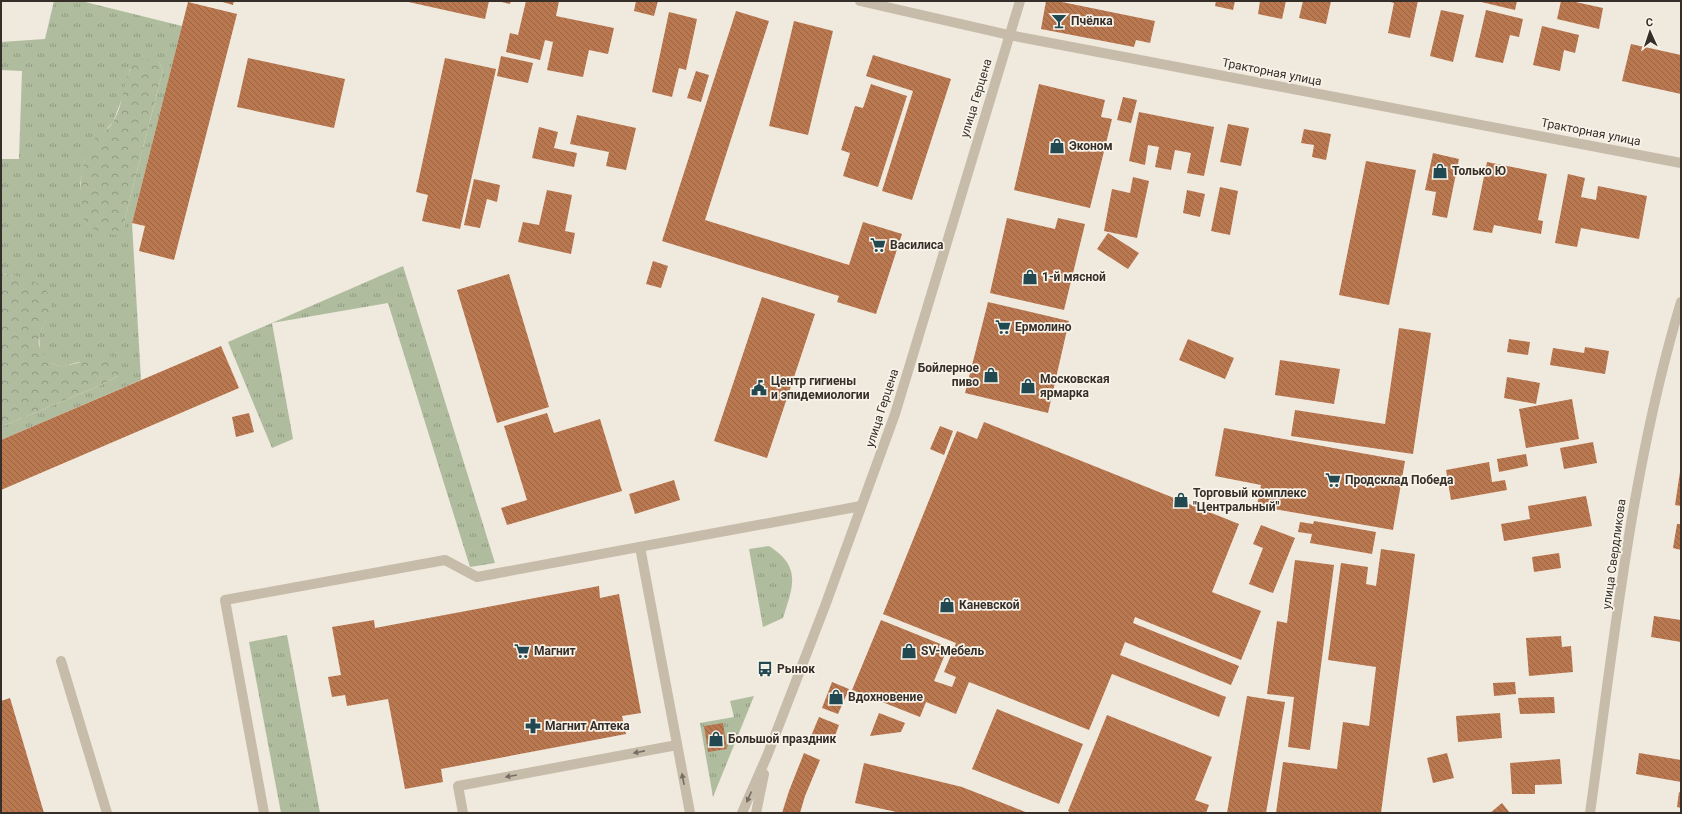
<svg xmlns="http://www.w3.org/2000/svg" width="1682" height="814" viewBox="0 0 1682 814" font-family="Roboto,sans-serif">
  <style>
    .grass { fill: url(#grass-tufts); fill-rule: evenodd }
    .forest { fill: url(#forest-crowns) }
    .building { fill: url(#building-back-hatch) }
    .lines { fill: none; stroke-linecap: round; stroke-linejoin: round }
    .minor { stroke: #c7bbaa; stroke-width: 10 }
    .oneway { fill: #776d63 }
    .labels { text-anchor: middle; stroke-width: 3.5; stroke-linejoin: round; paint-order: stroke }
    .poi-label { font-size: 12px; font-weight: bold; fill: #352e29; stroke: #f8f3e9; text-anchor: start }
    .street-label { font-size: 12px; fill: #352e29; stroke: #f8f3e9 }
  </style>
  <defs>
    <pattern id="grass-tufts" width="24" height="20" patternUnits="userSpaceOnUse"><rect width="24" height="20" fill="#afbd9e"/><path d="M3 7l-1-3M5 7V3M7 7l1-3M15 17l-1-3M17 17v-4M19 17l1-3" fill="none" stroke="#8f9a81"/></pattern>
    <pattern id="forest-crowns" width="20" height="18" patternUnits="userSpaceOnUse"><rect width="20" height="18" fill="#afbd9e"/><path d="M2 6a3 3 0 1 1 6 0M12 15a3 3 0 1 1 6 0" fill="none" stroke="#8f9a81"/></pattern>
    <pattern id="building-back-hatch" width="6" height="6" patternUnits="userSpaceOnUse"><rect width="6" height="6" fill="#ba7851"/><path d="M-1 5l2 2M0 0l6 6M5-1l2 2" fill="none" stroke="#986343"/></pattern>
  </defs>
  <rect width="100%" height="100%" fill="#f0e9dd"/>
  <g class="grass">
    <path d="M54,1H81L182,26L132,223L141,380L1,440V427L101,385L118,376L79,362L61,367L48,361L40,351L39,334L51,308L15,276L1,274V159H19L22,71L1,70V42L45,39ZM159,62L163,70L126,214L124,228L80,204V184L85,159L105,131L113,122L122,99L130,69Z"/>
    <path d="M403,266L495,563L470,567L388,303L272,323L293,439L272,448L228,342Z"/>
    <path d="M769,546C802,567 793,586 783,618L763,627L749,549Z"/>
    <path d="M287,635L320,813H281L249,642Z"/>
    <path d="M754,696L713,797L700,723L734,717L730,701Z"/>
  </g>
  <g class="forest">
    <path d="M147,59L159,62L163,70L126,214L124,229L116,235C106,234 93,231 86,223C74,208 82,158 91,143C96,135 108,131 113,122C125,103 122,78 136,60Z"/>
    <path d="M1,274C21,276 53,281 51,308C50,316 42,325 40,333C35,348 45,361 59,366C66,368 95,357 104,356C108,355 112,356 116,357L121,365L118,376L101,385L1,427Z"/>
  </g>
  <g class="building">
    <path d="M219,1H234L233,5Z"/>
    <path d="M404,1H489L485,19Z"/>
    <path d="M497,1H511L510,4Z"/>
    <path d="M526,1H559L556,16L614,28L608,54L589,50L583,77L547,70L553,42L545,40L540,60L506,52L510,33L518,35Z"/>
    <path d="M636,1H658L654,16L634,11Z"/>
    <path d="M1046,1H1057L1155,21L1150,43L1136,40L1134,47L1041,29Z"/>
    <path d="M1216,1H1235L1233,10L1215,6Z"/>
    <path d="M1260,1H1286L1282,19L1258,14Z"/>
    <path d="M1303,1H1331L1326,24L1299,18Z"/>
    <path d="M1387,1H1418L1410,38L1388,33L1394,3Z"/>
    <path d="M1477,1H1517L1515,10Z"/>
    <path d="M1561,1H1571L1603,8L1599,29L1557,19Z"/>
    <path d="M188,2L237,14L174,260L139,251L145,226L132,223Z"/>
    <path d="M1441,10L1464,15L1453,62L1430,56Z"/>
    <path d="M1486,10L1523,19L1519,37L1510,35L1503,63L1475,57Z"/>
    <path d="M736,11L769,21L705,220L849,265L863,222L902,234L876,314L837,302L839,296L662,241Z"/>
    <path d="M669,12L697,19L686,70L679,68L672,97L652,92Z"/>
    <path d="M794,21L833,31L808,135L769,126Z"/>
    <path d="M1542,26L1579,35L1575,53L1564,50L1560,71L1533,65Z"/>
    <path d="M1631,44L1681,55V94L1622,81Z"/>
    <path d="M873,55L951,79L912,200L882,191L913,91L866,76Z"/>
    <path d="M501,56L533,63L528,83L497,76Z"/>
    <path d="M248,58L345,79L334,128L237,107Z"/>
    <path d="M445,58L496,69L460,229L422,221L428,195L416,192Z"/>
    <path d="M696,71L709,75L701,102L687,98Z"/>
    <path d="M871,84L907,96L878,187L843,176L850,153L841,150L855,106L863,108Z"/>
    <path d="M1039,84L1105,100L1101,117L1112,119L1090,208L1014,190Z"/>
    <path d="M1123,97L1137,100L1131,123L1117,120Z"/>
    <path d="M1139,112L1214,127L1204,176L1187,173L1191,153L1175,150L1171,170L1155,167L1159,147L1148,145L1145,165L1129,161Z"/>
    <path d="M577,115L636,128L626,170L606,166L609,152L570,144Z"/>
    <path d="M1228,124L1249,128L1241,166L1220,162Z"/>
    <path d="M539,127L558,132L554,148L577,153L574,167L532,158Z"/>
    <path d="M1304,129L1331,134L1326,160L1312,157L1314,145L1301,143Z"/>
    <path d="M1433,153L1459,159L1447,218L1432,215L1436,192L1425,190Z"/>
    <path d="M1366,161L1416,170L1389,305L1339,295Z"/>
    <path d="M1487,162L1547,174L1538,220L1543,221L1541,234L1494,225L1492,233L1473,230Z"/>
    <path d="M1568,174L1585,178L1581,197L1596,200L1598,186L1647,196L1639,239L1581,228L1577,247L1555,243Z"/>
    <path d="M1133,177L1149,181L1137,238L1104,231L1112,189L1130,193Z"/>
    <path d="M474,179L500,185L497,202L487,199L480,228L464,225Z"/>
    <path d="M1220,187L1238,191L1230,235L1211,231Z"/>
    <path d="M547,190L572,195L565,231L575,233L571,254L518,242L523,222L539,225Z"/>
    <path d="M1187,190L1205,194L1200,217L1183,213Z"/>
    <path d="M1007,218L1055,229L1058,218L1085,224L1064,310L990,293Z"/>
    <path d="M1108,233L1139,253L1128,269L1097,249Z"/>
    <path d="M653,261L668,266L661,288L646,284Z"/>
    <path d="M509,274L549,407L497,423L457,290Z"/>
    <path d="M762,297L815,314L767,458L714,441Z"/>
    <path d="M988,302L1069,321L1048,413L965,393Z"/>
    <path d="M1399,328L1431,333L1413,454L1291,436L1295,410L1385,424Z"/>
    <path d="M1188,339L1234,358L1225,379L1179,360Z"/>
    <path d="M1509,339L1530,342L1528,355L1507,352Z"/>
    <path d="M221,346L239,388L1,490V440Z"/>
    <path d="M1585,347L1609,351L1605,374L1550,365L1553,348L1584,353Z"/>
    <path d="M1280,360L1340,369L1334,404L1275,395Z"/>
    <path d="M1507,377L1540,383L1536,404L1504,398Z"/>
    <path d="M1572,399L1579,439L1526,448L1519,409Z"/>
    <path d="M249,413L254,432L236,437L232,417Z"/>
    <path d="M547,413L554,433L600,419L622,491L507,525L501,508L527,500L504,426Z"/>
    <path d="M984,422L1239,524L1212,592L1261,611L1241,660L1135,617L1133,623L1239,666L1231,685L1125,642L1120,655L1226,697L1219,717L1112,674L1089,730L969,682L956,714L926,702L920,717L852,690L881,620L948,647L934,681L952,687L956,677L944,672L956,643L883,614L957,431L977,439Z"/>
    <path d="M940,426L953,431L944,455L930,449Z"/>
    <path d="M1224,428L1405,461L1393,530L1257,506L1261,485L1215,476Z"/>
    <path d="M1593,442L1597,463L1564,469L1560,448Z"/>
    <path d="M1526,454L1528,466L1499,472L1497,459Z"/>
    <path d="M1489,462L1492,482L1505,480L1507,490L1451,500L1446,470Z"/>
    <path d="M1680,472H1681V506L1675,505Z"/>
    <path d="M674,480L680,500L635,514L629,494Z"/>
    <path d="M1586,496L1592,526L1504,541L1501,524L1530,519L1528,506Z"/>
    <path d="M1314,521L1376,532L1372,554L1310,543L1312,534L1298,532L1300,522L1313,524Z"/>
    <path d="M1677,524H1681V550L1673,548Z"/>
    <path d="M1261,525L1295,538L1273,593L1249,584L1263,548L1253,544Z"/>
    <path d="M1381,549L1415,554L1381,813H1276L1283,762L1337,769L1343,722L1369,726L1376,667L1328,660L1341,563L1368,567L1366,584L1376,586Z"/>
    <path d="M1559,553L1561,568L1534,572L1532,557Z"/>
    <path d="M1295,560L1334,565L1310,750L1288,747L1294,697L1267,694L1277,621L1287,623Z"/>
    <path d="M599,586L600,598L619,594L641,713L622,716L626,734L441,769L443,782L405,789L388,699L347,706L345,695L332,697L328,677L341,675L332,627L374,620L375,628Z"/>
    <path d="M1654,616L1681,620V642L1651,637Z"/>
    <path d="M1561,636L1562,647L1571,646L1573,672L1529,676L1526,638Z"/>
    <path d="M832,682L849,689L838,714L822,708Z"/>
    <path d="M1515,682L1516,694L1494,696L1493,683Z"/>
    <path d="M1247,696L1285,702L1275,761L1266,813H1227Z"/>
    <path d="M1554,697L1555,713L1520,714L1518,698Z"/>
    <path d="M10,698L44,813H1V701Z"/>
    <path d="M997,709L1083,744L1059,804L972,769Z"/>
    <path d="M879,713L905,723L901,732L870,736Z"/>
    <path d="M1500,713L1502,738L1458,742L1456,716Z"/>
    <path d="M1107,715L1212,757L1195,800L1209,805L1206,813H1072L1068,811Z"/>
    <path d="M819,717L839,725L832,744L811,736Z"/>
    <path d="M723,723L727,749L708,752L704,726Z"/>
    <path d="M804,753L820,760L805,796L800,813H782L789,791Z"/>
    <path d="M1447,753L1454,778L1433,783L1427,758Z"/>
    <path d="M1639,753L1681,760V782L1636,774Z"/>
    <path d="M1560,759L1562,784L1535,785V794H1512L1510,763Z"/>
    <path d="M864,763L962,787L1028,813H901L855,803Z"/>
    <path d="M1679,792L1681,793V808L1677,807Z"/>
    <path d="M1502,803L1510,813H1490Z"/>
  </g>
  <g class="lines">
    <g class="minor">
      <path d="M860,1L1009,35L1681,163"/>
      <path d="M640,547L690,813"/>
      <path d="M61,661L107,813"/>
      <path d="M264,813L225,600L445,560L477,577L861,506"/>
      <path d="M463,813L458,786L677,745"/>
      <path d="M742,813L767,756L825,606L895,414L1020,1"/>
      <path d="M756,813L764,774"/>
      <path d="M1590,813C1614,642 1631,468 1681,302"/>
    </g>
  </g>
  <defs><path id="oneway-solid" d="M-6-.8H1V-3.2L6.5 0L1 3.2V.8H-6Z"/></defs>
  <g class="oneway">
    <use href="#oneway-solid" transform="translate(639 752) rotate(169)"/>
    <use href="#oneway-solid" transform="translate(511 776) rotate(170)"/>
    <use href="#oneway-solid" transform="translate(683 779) rotate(-101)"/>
    <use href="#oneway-solid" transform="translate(749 797) rotate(114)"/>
  </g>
  <defs>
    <symbol id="bar-bare" viewBox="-9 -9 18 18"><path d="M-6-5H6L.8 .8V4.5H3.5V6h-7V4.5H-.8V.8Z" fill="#224952" stroke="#f8f3e9" stroke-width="2.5" paint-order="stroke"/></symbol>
    <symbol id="shop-bare" viewBox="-9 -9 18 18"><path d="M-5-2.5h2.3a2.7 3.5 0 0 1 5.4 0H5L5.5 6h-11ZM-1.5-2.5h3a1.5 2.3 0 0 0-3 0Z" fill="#224952" stroke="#f8f3e9" stroke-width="2.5" paint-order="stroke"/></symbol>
    <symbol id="supermarket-bare" viewBox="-9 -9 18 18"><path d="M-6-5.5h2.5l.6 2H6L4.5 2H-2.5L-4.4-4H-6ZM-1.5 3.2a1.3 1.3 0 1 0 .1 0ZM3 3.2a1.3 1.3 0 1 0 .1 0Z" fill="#224952" stroke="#f8f3e9" stroke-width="2.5" paint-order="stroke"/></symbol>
    <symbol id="civic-bare" viewBox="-9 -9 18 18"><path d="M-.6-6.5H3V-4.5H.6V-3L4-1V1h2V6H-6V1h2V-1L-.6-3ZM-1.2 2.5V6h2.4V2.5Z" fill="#224952" stroke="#f8f3e9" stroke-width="2.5" paint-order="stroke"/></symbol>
    <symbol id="bus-bare" viewBox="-9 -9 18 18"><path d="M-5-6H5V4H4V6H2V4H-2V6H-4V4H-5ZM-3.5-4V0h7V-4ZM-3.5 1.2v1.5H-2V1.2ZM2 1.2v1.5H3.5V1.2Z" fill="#224952" stroke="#f8f3e9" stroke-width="2.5" paint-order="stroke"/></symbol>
    <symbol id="pharmacy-bare" viewBox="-9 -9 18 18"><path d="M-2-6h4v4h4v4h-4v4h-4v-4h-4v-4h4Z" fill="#224952" stroke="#f8f3e9" stroke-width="2.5" paint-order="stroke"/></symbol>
  </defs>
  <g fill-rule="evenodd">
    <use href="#bar-bare" x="1048" y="10" width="22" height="22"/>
    <use href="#shop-bare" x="1046" y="135" width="22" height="22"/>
    <use href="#shop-bare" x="1429" y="160" width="22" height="22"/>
    <use href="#supermarket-bare" x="867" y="234" width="22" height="22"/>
    <use href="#shop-bare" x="1019" y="266" width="22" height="22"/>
    <use href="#supermarket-bare" x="992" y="316" width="22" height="22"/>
    <use href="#shop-bare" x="980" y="364" width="22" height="22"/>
    <use href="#shop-bare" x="1017" y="375" width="22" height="22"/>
    <use href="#civic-bare" x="748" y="377" width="22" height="22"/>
    <use href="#supermarket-bare" x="1322" y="469" width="22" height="22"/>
    <use href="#shop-bare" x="1170" y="489" width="22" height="22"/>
    <use href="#shop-bare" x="936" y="594" width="22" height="22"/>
    <use href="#supermarket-bare" x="511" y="640" width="22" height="22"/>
    <use href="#shop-bare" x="898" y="640" width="22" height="22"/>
    <use href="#bus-bare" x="754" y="658" width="22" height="22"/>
    <use href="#shop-bare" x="825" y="686" width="22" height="22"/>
    <use href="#pharmacy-bare" x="522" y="715" width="22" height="22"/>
    <use href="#shop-bare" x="705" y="728" width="22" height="22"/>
  </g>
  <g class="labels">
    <g class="poi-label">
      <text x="1071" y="25">Пчёлка</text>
      <text x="1069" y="150">Эконом</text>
      <text x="1452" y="175">Только Ю</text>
      <text x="890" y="249">Василиса</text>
      <text x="1042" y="281">1-й мясной</text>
      <text x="1015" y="331">Ермолино</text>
      <text x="979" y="372" text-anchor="end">Бойлерное<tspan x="979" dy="14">пиво</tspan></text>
      <text x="1040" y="383">Московская<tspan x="1040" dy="14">ярмарка</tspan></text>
      <text x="771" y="385">Центр гигиены<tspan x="771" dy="14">и эпидемиологии</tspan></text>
      <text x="1345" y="484">Продсклад Победа</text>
      <text x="1193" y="497">Торговый комплекс<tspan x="1193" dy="14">"Центральный"</tspan></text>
      <text x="959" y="609">Каневской</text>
      <text x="534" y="655">Магнит</text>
      <text x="921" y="655">SV-Мебель</text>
      <text x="777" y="673">Рынок</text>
      <text x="848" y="701">Вдохновение</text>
      <text x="545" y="730">Магнит Аптека</text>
      <text x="728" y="743">Большой праздник</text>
    </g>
    <g class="street-label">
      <text transform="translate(1272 72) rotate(11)" y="4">Тракторная улица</text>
      <text transform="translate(976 98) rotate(-73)" y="4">улица Герцена</text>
      <text transform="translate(1591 132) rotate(11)" y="4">Тракторная улица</text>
      <text transform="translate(882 408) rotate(-72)" y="4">улица Герцена</text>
      <text transform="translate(1614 554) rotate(-82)" y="4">улица Свердликова</text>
    </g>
  </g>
  <rect width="1682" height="814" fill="none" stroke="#352e29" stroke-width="4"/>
  <g transform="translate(1650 32) rotate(357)" stroke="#f8f3e9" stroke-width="3" paint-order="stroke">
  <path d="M0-3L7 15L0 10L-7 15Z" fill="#352e29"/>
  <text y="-6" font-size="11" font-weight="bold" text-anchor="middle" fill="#352e29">С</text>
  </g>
</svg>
